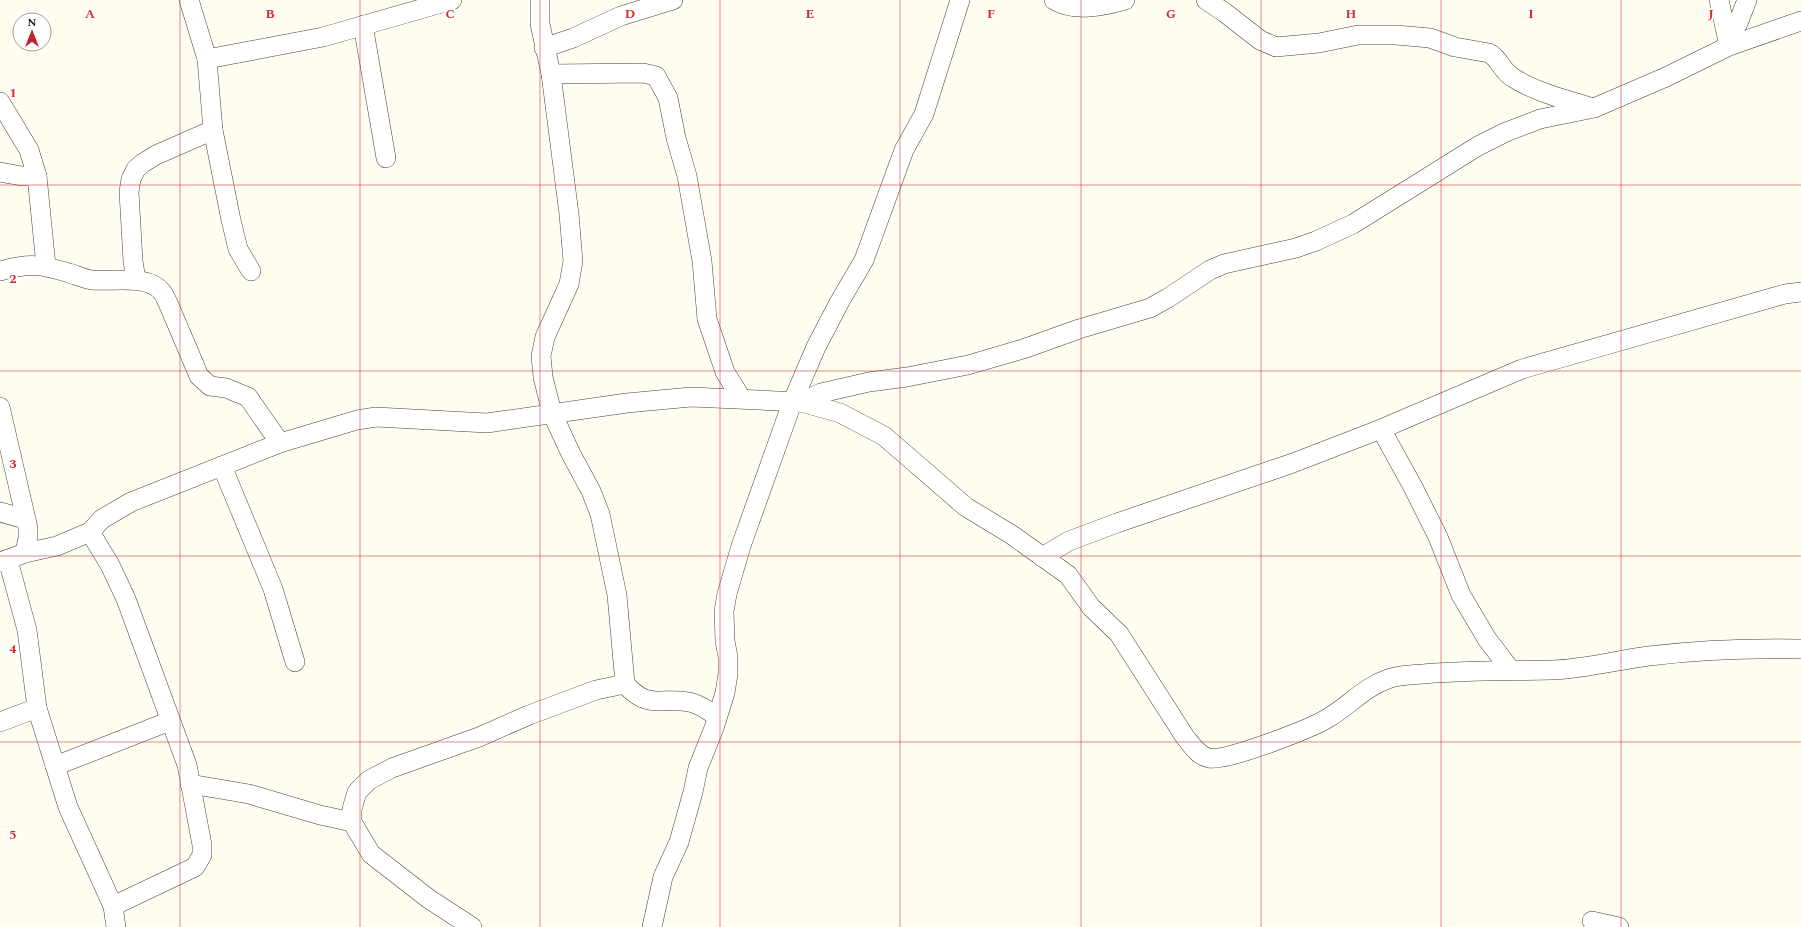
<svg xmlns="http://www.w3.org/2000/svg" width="1801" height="927" viewBox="0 0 1801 927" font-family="Spectral,serif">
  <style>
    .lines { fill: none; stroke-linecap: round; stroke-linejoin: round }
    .minor-casing { stroke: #424242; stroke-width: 20 }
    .minor { stroke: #fff; stroke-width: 19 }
    .grid { fill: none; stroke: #d62828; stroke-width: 1; stroke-opacity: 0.55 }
    .grid-label { font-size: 13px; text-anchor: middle; font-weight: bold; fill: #d62828; stroke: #fff; stroke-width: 4; stroke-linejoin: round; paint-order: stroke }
  </style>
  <rect width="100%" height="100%" fill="#fffcf0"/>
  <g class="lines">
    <defs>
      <g id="minor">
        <path d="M189,0L207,59L213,130L231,220L238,249L251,271"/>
        <path d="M540,0V24L551,74L569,214L573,261L569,284L545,337L541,356L543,377L552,413L571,454L591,491L600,514L617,595L625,684C648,710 660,697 689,702C700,704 708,711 717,716"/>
        <path d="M1054,0C1075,13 1103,6 1125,0"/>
        <path d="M1206,0L1224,12L1260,40L1276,47L1319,43L1358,35H1396L1430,38L1455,47L1489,53C1499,58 1502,71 1512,77C1534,92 1568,100 1593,108"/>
        <path d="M1719,0L1729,46"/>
        <path d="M363,25L386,158"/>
        <path d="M1728,39L1738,23L1747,0"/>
        <path d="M544,48L573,38L621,16L673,0"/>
        <path d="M207,59L323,37L452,0"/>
        <path d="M551,74L643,73L656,76L668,98L676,138L687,176L702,261L707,319L725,372L741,398"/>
        <path d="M0,102L29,150L37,176L46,266"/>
        <path d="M0,172L22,176H37"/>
        <path d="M0,271C29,263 40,264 69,273C76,275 84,279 92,280C112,282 148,274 162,292C165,295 166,300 168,303L199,376L210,386L226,388L248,397L280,443"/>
        <path d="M136,280L133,261L129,192L131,179L136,169L143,163L156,155L213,130"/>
        <path d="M801,402L821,393L869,382L907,377L968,365L1023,349L1079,329L1150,308L1168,298L1210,270L1224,264L1296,248L1316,241L1353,224L1478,146L1506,132L1540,119L1594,108L1666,77L1729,46L1801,21"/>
        <path d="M0,407L28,528V538L25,553"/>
        <path d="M1381,429L1413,487L1438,537L1461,595L1487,639L1510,669"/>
        <path d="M222,466L273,589L295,662"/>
        <path d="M0,512L25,519"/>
        <path d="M90,532L110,565L126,599L187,765L202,845V855L195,867L113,906"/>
        <path d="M1042,557L1069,541L1117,523L1293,463L1381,429L1522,369L1785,294L1801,292"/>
        <path d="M8,560L27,630L37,708L68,807L113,906L116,927"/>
        <path d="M0,562L25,553L57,546L90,532L102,519L131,502L280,443L357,420L376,417L487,423L627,403L691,397L801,402L840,413L884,436L966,507L1012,535L1068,575L1091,607L1119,634L1185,737C1192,745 1198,756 1209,758C1226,762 1312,728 1328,718C1349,706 1364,687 1388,679C1398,675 1412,675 1423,674C1466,670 1509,671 1552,670C1585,669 1617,660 1649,656C1699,650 1750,648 1801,649"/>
        <path d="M0,722L37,708"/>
        <path d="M55,766L170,721"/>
        <path d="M190,784L249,794L320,815L352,822"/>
        <path d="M1592,921L1619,927"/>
        <path d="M472,927L429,899L371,854L352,822V809L357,792L369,780L392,768L479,737L529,715L596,690L625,684"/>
        <path d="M652,927L663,877L679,842L693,792L698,768L714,728L725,693L728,674V657L725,641L724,611L727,594L741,546L792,403L816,347L840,301L864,260L904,150L924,114L960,0"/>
      </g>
    </defs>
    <use href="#minor" class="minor-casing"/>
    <use href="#minor" class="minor"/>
  </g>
  <path class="grid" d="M180,0V927M360,0V927M540,0V927M720,0V927M900,0V927M1081,0V927M1261,0V927M1441,0V927M1621,0V927M0,185H1801M0,371H1801M0,556H1801M0,742H1801"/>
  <g class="grid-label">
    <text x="90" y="18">A</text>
    <text x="270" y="18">B</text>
    <text x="450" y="18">C</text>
    <text x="630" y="18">D</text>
    <text x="810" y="18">E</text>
    <text x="991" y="18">F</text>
    <text x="1171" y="18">G</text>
    <text x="1351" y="18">H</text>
    <text x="1531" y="18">I</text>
    <text x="1711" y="18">J</text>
    <text x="13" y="97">1</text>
    <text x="13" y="283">2</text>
    <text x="13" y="468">3</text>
    <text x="13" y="653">4</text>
    <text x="13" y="839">5</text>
  </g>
  <g transform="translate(32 32)"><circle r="19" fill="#ffffff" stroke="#9f9f9f"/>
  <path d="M0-3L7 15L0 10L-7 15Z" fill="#bd2833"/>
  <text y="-6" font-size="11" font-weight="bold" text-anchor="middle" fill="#0f0f0f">N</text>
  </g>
</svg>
